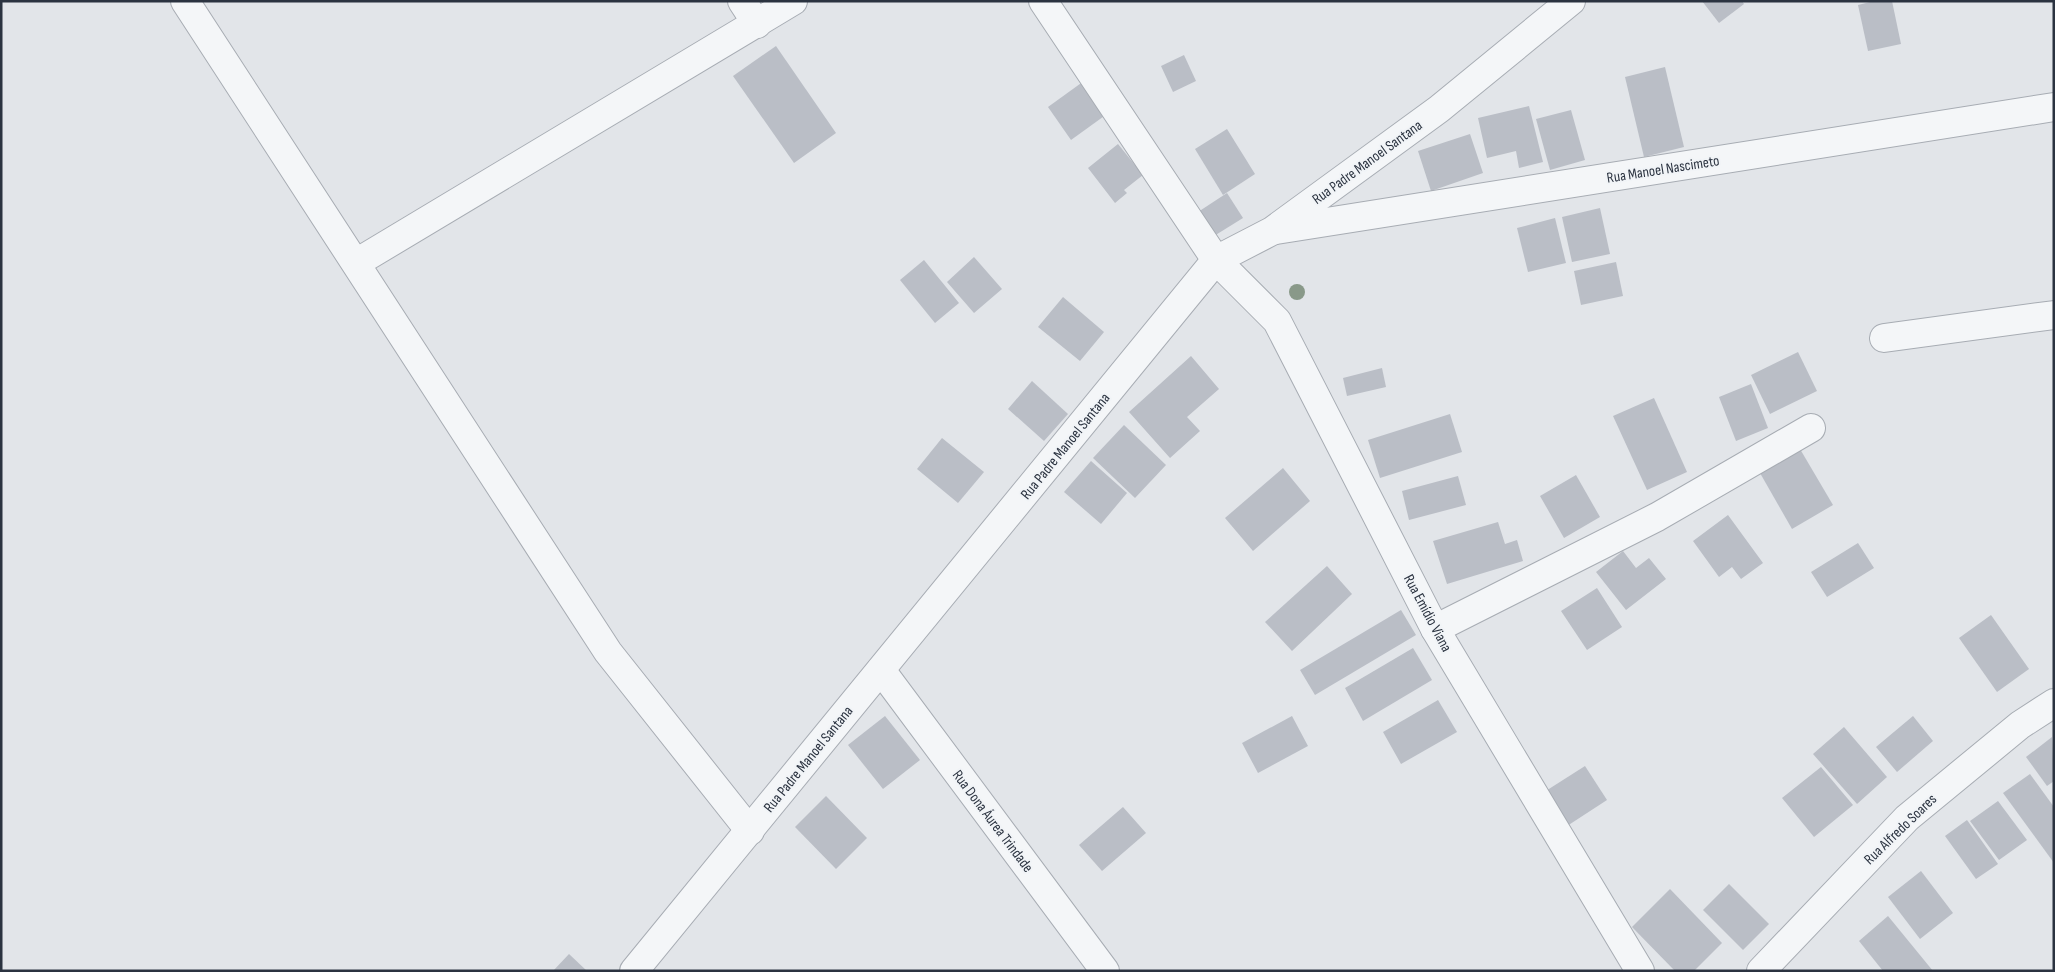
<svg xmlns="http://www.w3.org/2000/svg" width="2055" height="972" viewBox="0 0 2055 972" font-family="'Sofia Sans Condensed',sans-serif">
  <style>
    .building { fill: #babec6 }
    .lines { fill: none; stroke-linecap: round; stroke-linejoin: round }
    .minor-casing { stroke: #a7acb3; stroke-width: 30 }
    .minor { stroke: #f4f6f8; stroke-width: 28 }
    .tree { fill: #899989 }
    .labels { text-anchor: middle; stroke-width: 4; stroke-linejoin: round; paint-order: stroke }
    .street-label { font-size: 15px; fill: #2b3340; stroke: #f1f4f7 }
  </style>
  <rect width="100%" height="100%" fill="#e2e5e9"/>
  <g class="building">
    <path d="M1702,1H1742L1744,4L1719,23Z"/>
    <path d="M1874,1H1892L1901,44L1868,51L1858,5Z"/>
    <path d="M776,46L836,133L794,163L733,76Z"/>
    <path d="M1184,55L1196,81L1173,92L1161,66Z"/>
    <path d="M1665,67L1684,147L1644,157L1625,77Z"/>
    <path d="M1084,81L1107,114L1071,140L1048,107Z"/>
    <path d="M1529,106L1543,162L1519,168L1516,151L1487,158L1478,118Z"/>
    <path d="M1571,110L1585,160L1550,170L1536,119Z"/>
    <path d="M1227,129L1255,174L1223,195L1195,149Z"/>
    <path d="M1470,134L1483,173L1431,191L1418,151Z"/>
    <path d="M1118,144L1143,175L1124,190L1127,193L1115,203L1088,168Z"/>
    <path d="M1227,193L1243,218L1214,236L1198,212Z"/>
    <path d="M1600,208L1610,254L1572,262L1562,217Z"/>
    <path d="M1555,218L1566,263L1528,272L1517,228Z"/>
    <path d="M974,257L1002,289L974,313L947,282Z"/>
    <path d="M924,260L959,303L935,323L900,280Z"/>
    <path d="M1616,262L1623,296L1581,305L1574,271Z"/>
    <path d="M1063,297L1104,332L1080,361L1038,327Z"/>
    <path d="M1798,352L1817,391L1770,414L1751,375Z"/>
    <path d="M1191,356L1219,389L1187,417L1200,431L1170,458L1129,412Z"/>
    <path d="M1382,368L1386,387L1347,396L1343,378Z"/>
    <path d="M1032,381L1068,414L1044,441L1008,409Z"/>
    <path d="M1751,384L1768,428L1736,441L1719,397Z"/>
    <path d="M1654,398L1687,472L1647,490L1613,416Z"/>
    <path d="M1450,414L1462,452L1380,478L1368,440Z"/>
    <path d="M1124,425L1166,465L1135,498L1093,458Z"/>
    <path d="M942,438L984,472L958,503L917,469Z"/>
    <path d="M1800,449L1833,505L1792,529L1760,473Z"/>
    <path d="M1091,461L1127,493L1101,524L1064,492Z"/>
    <path d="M1283,468L1310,501L1253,551L1225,518Z"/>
    <path d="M1576,475L1600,517L1564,538L1540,496Z"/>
    <path d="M1458,476L1466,505L1409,520L1402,491Z"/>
    <path d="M1728,515L1763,563L1741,579L1732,567L1719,577L1693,541Z"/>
    <path d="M1498,522L1505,544L1517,540L1523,561L1447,584L1433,541Z"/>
    <path d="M1858,543L1874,568L1827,597L1811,572Z"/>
    <path d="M1623,551L1636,568L1649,558L1666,579L1626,610L1596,572Z"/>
    <path d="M1327,566L1352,594L1292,651L1265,622Z"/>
    <path d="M1597,588L1622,627L1587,650L1561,611Z"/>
    <path d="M1401,610L1416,635L1315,695L1300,670Z"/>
    <path d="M1991,615L2029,669L1997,692L1959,638Z"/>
    <path d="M1413,648L1432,680L1363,721L1345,688Z"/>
    <path d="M1438,700L1457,732L1401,764L1383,732Z"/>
    <path d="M885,716L920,760L883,789L848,745Z"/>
    <path d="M1292,716L1308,746L1258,773L1242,743Z"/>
    <path d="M1913,716L1933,741L1897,772L1876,747Z"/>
    <path d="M1844,727L1887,777L1857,804L1813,754Z"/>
    <path d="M2052,737L2054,781L2047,786L2026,757Z"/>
    <path d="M1585,766L1607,800L1564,828L1541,794Z"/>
    <path d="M1821,767L1853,805L1814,837L1782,798Z"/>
    <path d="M2030,774L2054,807V863L2003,793Z"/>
    <path d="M826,796L867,838L836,869L795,827Z"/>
    <path d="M1998,801L2027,840L1999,860L1970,821Z"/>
    <path d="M1123,807L1146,833L1102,871L1079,845Z"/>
    <path d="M1967,820L1998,864L1976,879L1945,836Z"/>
    <path d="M1921,871L1953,913L1920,939L1888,897Z"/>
    <path d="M1729,884L1769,924L1743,950L1703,910Z"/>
    <path d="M1670,889L1722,943L1694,971H1675L1632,927Z"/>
    <path d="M1888,916L1933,971H1883L1859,941Z"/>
    <path d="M569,954L587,971H553Z"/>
  </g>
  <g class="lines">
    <defs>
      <g id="minor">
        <path d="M185,1L608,652L750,831"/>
        <path d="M742,1L757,24"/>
        <path d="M1043,1L1216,260L1277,321L1435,629L1640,971"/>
        <path d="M1276,230L2054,107"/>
        <path d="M356,263L793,1"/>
        <path d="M1884,338L2054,315"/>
        <path d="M1435,629L1657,517L1811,428"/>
        <path d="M881,670L1105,971"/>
        <path d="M634,971L1216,260L1272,231L1439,109L1571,1"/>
        <path d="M1761,971L1907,818L2020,725L2054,703"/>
      </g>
    </defs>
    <use href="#minor" class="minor-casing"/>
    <use href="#minor" class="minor"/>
  </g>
  <circle class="tree" cx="1297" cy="292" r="8"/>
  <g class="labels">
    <g class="street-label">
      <text transform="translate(1367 162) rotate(-36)" y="5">Rua Padre Manoel Santana</text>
      <text transform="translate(1663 169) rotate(-9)" y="5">Rua Manoel Nascimeto</text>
      <text transform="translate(1065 446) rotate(-51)" y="5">Rua Padre Manoel Santana</text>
      <text transform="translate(1428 613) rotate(62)" y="5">Rua Emídio Viana</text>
      <text transform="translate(808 759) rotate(-51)" y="5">Rua Padre Manoel Santana</text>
      <text transform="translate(993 821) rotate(53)" y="5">Rua Dona Áurea Trindade</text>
      <text transform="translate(1900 829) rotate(-44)" y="5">Rua Alfredo Soares</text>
    </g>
  </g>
  <rect width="2055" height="972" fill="none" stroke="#2b3340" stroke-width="5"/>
</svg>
